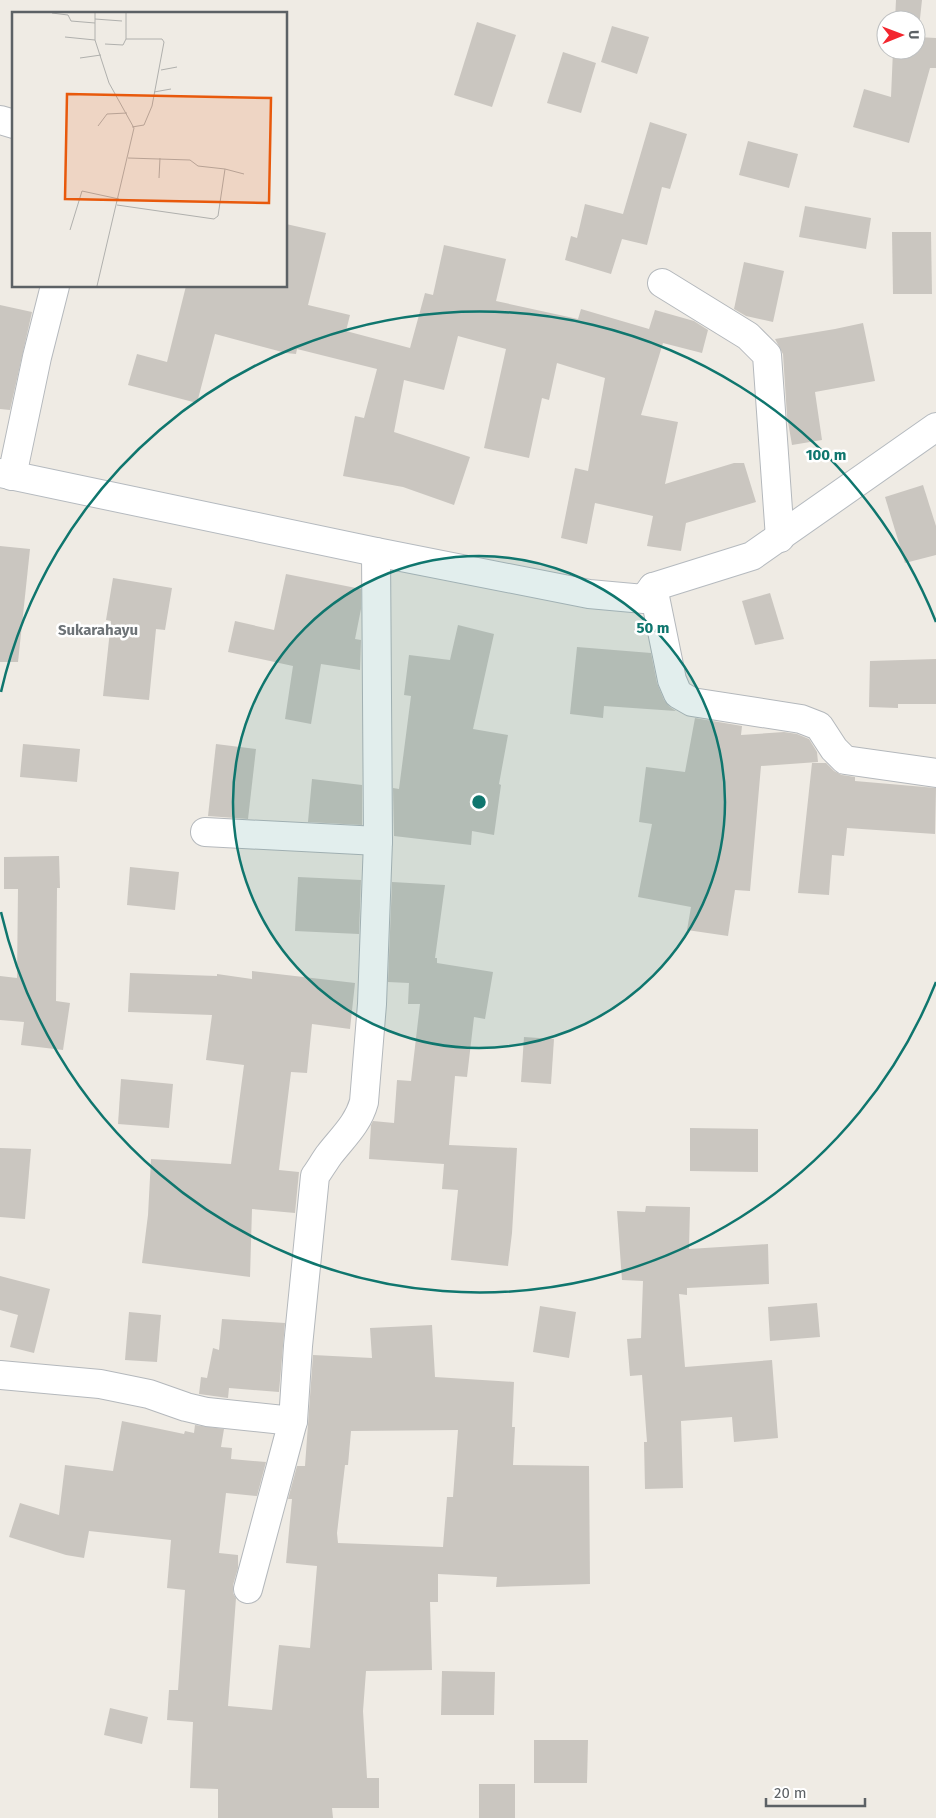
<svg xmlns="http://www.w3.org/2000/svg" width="936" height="1818" viewBox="0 0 936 1818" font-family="'Fira Sans',sans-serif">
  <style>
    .building { fill: #cac6c0; fill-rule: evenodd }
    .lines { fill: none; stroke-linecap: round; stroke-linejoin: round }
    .street-casing { stroke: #b4b8bc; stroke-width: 30 }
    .secondary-casing { stroke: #b5babf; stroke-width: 30 }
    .street { stroke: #fff; stroke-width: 28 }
    .secondary { stroke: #fff; stroke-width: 28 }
    .ring { fill: none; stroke: #0f766e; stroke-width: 2.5 }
    .labels { text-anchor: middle; stroke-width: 5; stroke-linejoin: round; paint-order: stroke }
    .quarter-label { font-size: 15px; font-weight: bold; fill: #6d7377; stroke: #fff }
    .inset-road { fill: none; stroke: #b0b0ad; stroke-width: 1 }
    .view { fill: #e8590c; fill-opacity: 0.15; stroke: #e8590c; stroke-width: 2.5 }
    .inset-edge { fill: none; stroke: #5c6165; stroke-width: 2.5 }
    .centre { fill: #0f766e; stroke: #fff; stroke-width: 2.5 }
    .ring-label { font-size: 15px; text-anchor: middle; font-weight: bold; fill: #0f766e; stroke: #fff; stroke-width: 5; stroke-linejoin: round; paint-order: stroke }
  </style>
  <rect width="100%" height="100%" fill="#efebe4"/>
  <g class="building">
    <path d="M896,0H922L918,37L936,38V68H930L909,143L853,127L864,89L891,97L893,50H916V20H895Z"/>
    <path d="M477,22L516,35L492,107L454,95Z"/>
    <path d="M612,26L649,37L637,74L601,62Z"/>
    <path d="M563,52L596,63L581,113L547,103Z"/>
    <path d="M650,122L687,134L670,189L662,187L647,245L622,239L611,274L565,260L571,236L577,238L585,204L623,214Z"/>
    <path d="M748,141L798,154L789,188L739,175Z"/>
    <path d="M805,206L871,218L866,249L799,237Z"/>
    <path d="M286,224L326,233L308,305L350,315L346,331L410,348L425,293L433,295L444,245L506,259L496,301L578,319L581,309L649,329L655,310L694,321L708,330L702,353L663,343L641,415L678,422L665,484L734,463H744L756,502L686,523L681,551L647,546L653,516L595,503L587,544L561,538L575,468L588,471L605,378L557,363L549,400L542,398L529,458L484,448L506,349L458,336L444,390L404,380L394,432L470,457L454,505L403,487L343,476L355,416L364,418L377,369L297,349L296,354L286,353L215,334L197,403L128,385L137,354L167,362L186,286H286Z"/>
    <path d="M892,232H931L932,294H893Z"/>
    <path d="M744,262L784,271L773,322L746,316L734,309Z"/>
    <path d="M0,305L32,312L10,410L0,409Z"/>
    <path d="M863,323L875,381L815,392L822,440L792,445L787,416L783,354L775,339L835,329Z"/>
    <path d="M923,485L936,526V555L905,563L885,497Z"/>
    <path d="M0,546L30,549L18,662H0Z"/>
    <path d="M286,574L361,589V609L355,639L361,640L360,670L321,664L311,724L285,719L293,666L228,652L235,621L274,630Z"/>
    <path d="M113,578L172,588L165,630L156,629L149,700L103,696L111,621L106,620Z"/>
    <path d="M770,593L784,639L755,645L742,601Z"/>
    <path d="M458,625L494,634L473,729L508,735L499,784L501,785L494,835L472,831L471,845L394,836L393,788L399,789L411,696L404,695L409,655L450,660Z"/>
    <path d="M577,647L651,653L657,683L664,700L670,707L676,711L604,706L603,718L570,714Z"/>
    <path d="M936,659V704H898V708L869,707L870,661Z"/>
    <path d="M695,718L742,726L741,735L784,732L797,734L809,739L817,752L818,762L761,766L750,891L735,890L728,936L687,930L691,907L638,897L652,824L639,822L646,767L685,772Z"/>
    <path d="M23,744L80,749L77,782L20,777Z"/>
    <path d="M216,744L256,749L248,819L208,816Z"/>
    <path d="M812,763H826L834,771L842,775L855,777V781L936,788L935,834L847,828L844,856L832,855L829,895L798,893Z"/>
    <path d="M312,779L362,785V825L308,822Z"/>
    <path d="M59,856L60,888H57L56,1001L70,1003L63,1050L21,1045L24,1022L0,1020V976L17,978L18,889H4V857Z"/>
    <path d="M130,867L179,872L175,910L127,905Z"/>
    <path d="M298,877L361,880L359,934L295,931Z"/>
    <path d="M392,882L445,885L435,958H437V963L493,972L485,1019L474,1017L467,1077L455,1076L449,1145L517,1148L512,1233L508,1266L451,1260L458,1190L442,1189L444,1164L369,1159L371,1125L373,1121L394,1123L397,1080L411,1081L420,1004H408L409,983L388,982Z"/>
    <path d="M252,971L355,983L350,1029L312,1024L307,1073L291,1072L279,1170L299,1172L295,1213L252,1209L250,1277L142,1263L148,1215L151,1159L231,1164L244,1065L206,1060L212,1015L128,1012L130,973L217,976V974L252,979Z"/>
    <path d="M524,1037L554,1039L551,1084L521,1082Z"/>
    <path d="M121,1079L173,1084L169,1128L118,1124Z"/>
    <path d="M690,1128L758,1129V1172L690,1171Z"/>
    <path d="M0,1148L31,1149L25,1219L0,1217Z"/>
    <path d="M646,1206L690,1207L689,1249L768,1244L769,1284L687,1288V1295L679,1294L685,1367L772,1360L778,1438L734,1442L732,1417L681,1421L683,1488L645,1489L644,1442H647L642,1375L630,1376L627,1339L641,1338L643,1281L622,1280L617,1211L645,1212Z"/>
    <path d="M0,1276L50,1289L34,1353L10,1347L18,1315L0,1310Z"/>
    <path d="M817,1303L820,1337L770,1341L768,1307Z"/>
    <path d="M540,1306L576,1312L569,1358L533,1352Z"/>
    <path d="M129,1312L161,1315L157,1362L125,1360Z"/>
    <path d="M222,1319L285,1323L279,1392L229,1388L228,1398L199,1394L201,1377L207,1378L213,1348L219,1350Z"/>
    <path d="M432,1325L435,1377L514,1382L512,1427H515L513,1465L589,1466L590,1584L496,1587L497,1577L438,1574V1602H430L432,1670L366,1671L363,1711L367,1778H379V1808H332L333,1818H218V1789L190,1788L193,1722L167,1720L169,1690H178L185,1590L167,1588L171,1540L89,1531L84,1558L66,1555L9,1537L20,1503L59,1515L65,1465L113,1471L122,1421L184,1434L185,1431L194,1433L195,1425L224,1429L221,1447L232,1448L231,1459L266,1462L257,1496L226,1493L219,1553L238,1555V1568L233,1585V1593L236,1598L228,1706L272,1710L279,1645L310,1648L317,1566L286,1563L292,1499H288L297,1466H305L313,1355L372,1358L370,1328ZM458,1430L453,1497H447L443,1547L338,1543L337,1533L345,1465H348L351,1431Z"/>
    <path d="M442,1671L495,1672L494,1715H441Z"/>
    <path d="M110,1708L148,1717L142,1744L104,1735Z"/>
    <path d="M534,1740H588L587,1783H534Z"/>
    <rect x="479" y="1784" width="36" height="34"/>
  </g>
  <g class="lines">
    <defs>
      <g id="street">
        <path d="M0,120L14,124"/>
        <path d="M662,283L748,336L767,355L780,538"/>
        <path d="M12,476L37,357L55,286"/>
        <path d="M653,587L672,680L678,694L692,702L801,719L819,726L834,749L845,760L936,773"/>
        <path d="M205,832L378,841"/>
        <path d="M0,1375L100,1384L149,1394L186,1407L207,1412L293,1421L298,1346L315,1176C320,1169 324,1162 329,1155C342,1138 358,1124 364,1102L372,1004L378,841L376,552"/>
        <path d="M248,1589L293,1421"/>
      </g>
      <path id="secondary" d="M0,473L376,552L589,594L644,599L653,587L752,556L936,427"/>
    </defs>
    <use href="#street" class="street-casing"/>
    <use href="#secondary" class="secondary-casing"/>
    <use href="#street" class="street"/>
    <use href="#secondary" class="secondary"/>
  </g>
  <circle cx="479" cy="802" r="246" fill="#0f766e" fill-opacity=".12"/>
  <g class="ring">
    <circle cx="479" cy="802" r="246"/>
    <path d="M936 982A491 491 0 0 1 1 912M1 692A491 491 0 0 1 936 622"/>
  </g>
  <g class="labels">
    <g class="quarter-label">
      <text x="98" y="635">Sukarahayu</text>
    </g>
  </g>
  <g transform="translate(12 12)">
    <rect width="275" height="275" fill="#efebe4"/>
    <path class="inset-road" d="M40,1L56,3L59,9L83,11M83,1V28L97,71L122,116L85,274M114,1V27H150L152,30L140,94L132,113L120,115M83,7L110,9M53,25L83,28M93,32L111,33L114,27M68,46L89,43M149,58L165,55M142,80L159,77M86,114L95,102L115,101M213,157L232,162M147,166L148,146M105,193L202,207L206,204L213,157L186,154L178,148L116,146M58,218L70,179L107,187"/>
    <path class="view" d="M55,82L259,86L257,191L53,187Z"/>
    <rect width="275" height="275" class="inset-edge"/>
  </g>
  <circle cx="479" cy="802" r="8" class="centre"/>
  <g class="ring-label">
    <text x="826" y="460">100 m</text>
    <text x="653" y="633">50 m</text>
  </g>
  <g transform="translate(901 35) rotate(89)"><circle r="24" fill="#ffffff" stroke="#bec0c1"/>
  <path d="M0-4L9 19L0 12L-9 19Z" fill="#f3262e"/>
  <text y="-8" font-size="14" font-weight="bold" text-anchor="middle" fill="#5c6165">U</text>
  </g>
  <path d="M766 1798v8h99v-8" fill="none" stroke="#5c6165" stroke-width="2.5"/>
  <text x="774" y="1798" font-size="15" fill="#5c6165" stroke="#ffffff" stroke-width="4" paint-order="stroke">20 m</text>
</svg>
